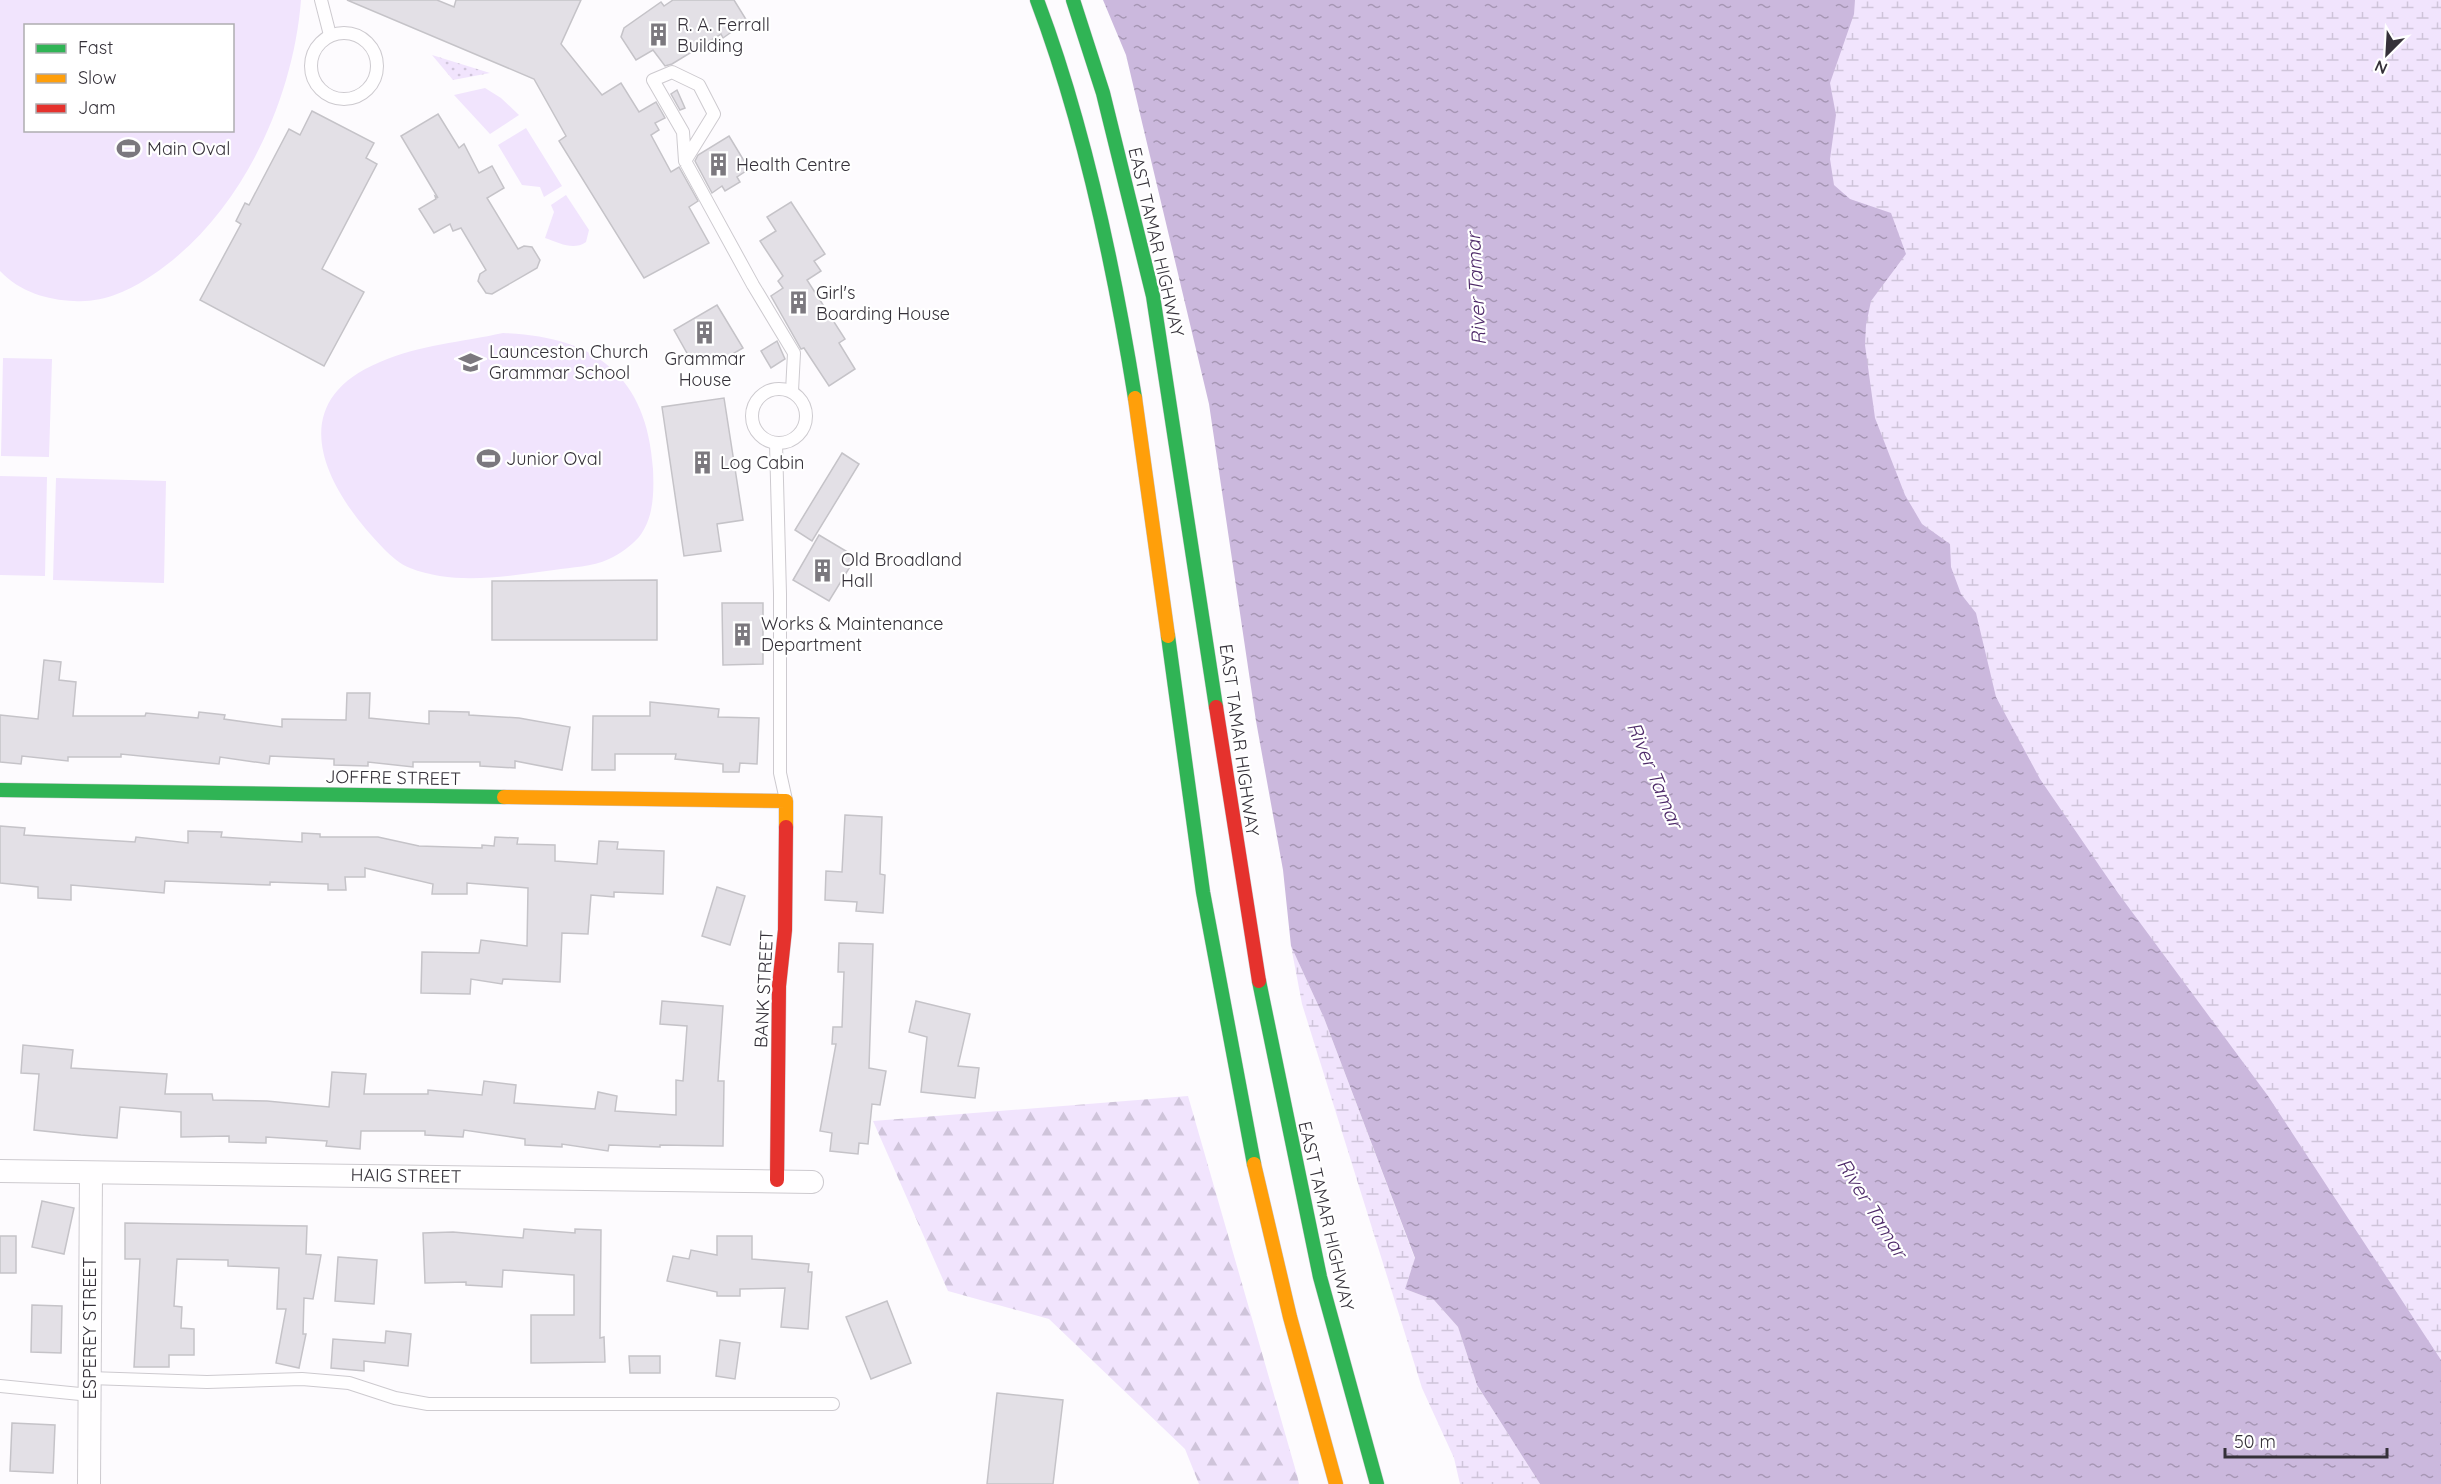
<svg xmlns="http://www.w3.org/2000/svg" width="2441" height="1484" viewBox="0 0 2441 1484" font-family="Quicksand,sans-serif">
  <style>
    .green { fill: #f1e4fd; fill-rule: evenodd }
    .forest { fill: url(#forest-firs) }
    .wetland { fill: url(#wetland-marsh) }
    .garden { fill: url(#garden-dots) }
    .water { fill: url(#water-ripples) }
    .building { fill: #e3e0e6; stroke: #c5c3c8; stroke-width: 1.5 }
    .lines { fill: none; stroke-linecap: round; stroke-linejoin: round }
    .lane-casing { stroke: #cdcacf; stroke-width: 14 }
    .street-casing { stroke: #cdcacf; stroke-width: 24 }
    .fast-casing { stroke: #cdcacf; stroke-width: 15 }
    .slow-casing { stroke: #cdcacf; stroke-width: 15 }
    .jam-casing { stroke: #cdcacf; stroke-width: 15 }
    .lane { stroke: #fffeff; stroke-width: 12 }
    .street { stroke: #fffeff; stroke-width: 22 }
    .fast { stroke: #30b455; stroke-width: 14 }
    .slow { stroke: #ff9f0a; stroke-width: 14 }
    .jam { stroke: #e5322d; stroke-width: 14 }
    .labels { text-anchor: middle; stroke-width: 4.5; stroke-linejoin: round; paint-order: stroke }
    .poi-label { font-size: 18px; fill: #353139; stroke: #fff; text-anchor: start }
    .street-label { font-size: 18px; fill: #353139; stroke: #fff }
    .water-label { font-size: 20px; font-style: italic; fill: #4e2a69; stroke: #fff }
  </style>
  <defs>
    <pattern id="forest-firs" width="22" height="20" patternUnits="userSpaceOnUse" patternTransform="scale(1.5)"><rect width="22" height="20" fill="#f1e4fd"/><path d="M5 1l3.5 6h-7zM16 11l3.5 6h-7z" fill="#cfc4da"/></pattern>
    <pattern id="wetland-marsh" width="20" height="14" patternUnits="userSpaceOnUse" patternTransform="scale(1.5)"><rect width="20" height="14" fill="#f1e4fd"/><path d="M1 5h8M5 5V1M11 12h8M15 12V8" fill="none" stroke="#cfc4da"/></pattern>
    <pattern id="garden-dots" width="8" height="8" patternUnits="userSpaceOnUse" patternTransform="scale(1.5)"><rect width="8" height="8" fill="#f1e4fd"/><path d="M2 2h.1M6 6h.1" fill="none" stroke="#cfc4da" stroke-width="1.8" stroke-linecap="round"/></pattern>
    <pattern id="water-ripples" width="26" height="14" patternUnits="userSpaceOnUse" patternTransform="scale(1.5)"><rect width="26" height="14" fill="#cbb8dd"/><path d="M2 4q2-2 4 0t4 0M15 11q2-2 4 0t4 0" fill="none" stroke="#a696b4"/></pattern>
  </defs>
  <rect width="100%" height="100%" fill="#fdfbfe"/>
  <g class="green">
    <path d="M0,0H301C293,103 239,218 151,276C129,291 102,303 74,301C47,300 20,292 0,271ZM26,26H232V130H26Z"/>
    <path d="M485,88L501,98L519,115L490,134L454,95Z"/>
    <path d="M526,128L562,186L544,197L540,187L522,185L498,145Z"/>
    <path d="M566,195L589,230L586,242C573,251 560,243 545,238L554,212L551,205Z"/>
    <path d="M503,333C594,336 647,375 653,469C654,492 654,518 639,537C631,546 620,554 609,559C592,567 572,567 554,570C507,576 456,586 410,568C401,565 391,556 384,549C327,491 279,404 380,362C419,345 462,342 503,333Z"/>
    <path d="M3,358L52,359L49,457L1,456Z"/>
    <path d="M0,476L47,477L45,576L0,575Z"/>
    <path d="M56,478L166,481L164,583L53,580Z"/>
  </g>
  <path class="forest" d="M1188,1096L1297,1475L1299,1484H1199L1185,1449L1049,1319L948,1291L873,1121Z"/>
  <g class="wetland">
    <path d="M1622,0H2441V1466L1809,503Z"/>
    <path d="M1291,946L1324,1018L1415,1259L1405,1289L1434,1300L1458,1327L1477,1385L1540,1484H1460L1454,1458L1422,1388L1302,1004Z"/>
  </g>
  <path class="garden" d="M432,55L490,73L453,80Z"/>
  <path class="water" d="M1103,0H1855L1854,14L1830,83L1836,115L1830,159L1834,185L1850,199L1891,213L1906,254L1871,301L1866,325L1865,345L1875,418L1905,495L1922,524L1950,544L1951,567L1961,594L1976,613L1996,697L2040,779L2118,893L2268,1096L2441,1360V1484H1540L1477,1385L1458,1327L1434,1300L1405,1289L1415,1258L1324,1018L1291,946L1283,870L1256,721L1209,404L1126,55Z"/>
  <g class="building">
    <path d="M347,0H437L454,7L456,0H581L561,44L602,95L621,83L639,112L656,102L665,118L655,123L659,130L651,135L671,172L679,167L698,201L689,207L709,243L644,278L559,141L566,136L534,79Z"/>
    <path d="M673,0H734L747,21L723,38L721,34L672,64L665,66L653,50L636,60L621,37L624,28L661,2L664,6Z"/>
    <path d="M677,90L685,108L680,110L671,94Z"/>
    <path d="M312,111L374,143L366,158L377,164L322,269L364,292L324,366L200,300L241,224L236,221L245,203L249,205L289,129L300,135Z"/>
    <path d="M438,114L459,148L464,144L479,173L492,166L504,188L487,198L518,249L524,246L532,247L540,260L537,268L492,294L486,293L478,281L480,274L486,270L461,228L453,231L450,224L434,233L419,209L436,199L435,196L438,198L401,136Z"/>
    <path d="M729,136L749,169L737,177L740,182L725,191L722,186L712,193L695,161L698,155Z"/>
    <path d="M791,202L825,254L814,261L821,271L807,280L845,339L839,343L855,369L829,386L804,348L801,349L771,296L783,288L778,281L783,276L760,241L776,231L767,217Z"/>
    <path d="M717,305L743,348L712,366L705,354L692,362L674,330Z"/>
    <path d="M777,341L785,359L771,368L761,351Z"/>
    <path d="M724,398L743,520L717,524L721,551L684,556L662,407Z"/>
    <path d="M842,453L859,464L812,541L795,530Z"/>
    <path d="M819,535L856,557L829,601L793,580Z"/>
    <path d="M657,580V640H492V581Z"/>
    <path d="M722,603H763V664L723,665Z"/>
    <path d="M44,660L61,662L59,680L76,682L73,716H145L146,713L198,718L199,712L225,715L224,719L282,727V719L346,720L347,693H370L369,718L429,724V711L469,712V715L519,718L570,727L562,770L515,761V768L480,766V762H413V767L368,762V766L334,765V759L270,756L269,764L220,757L219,764L121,754V757H68V761L22,756L21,764L0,762V715L38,719Z"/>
    <path d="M650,702L719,709L718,717L759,718L757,764L740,763L739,772H723V764L675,759L676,754H615V770H592L593,716H650Z"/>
    <path d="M845,815L882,817L880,874L885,875L883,913L856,911L857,902L825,900L826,871L842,872Z"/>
    <path d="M0,826L25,828L24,835L135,842L136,837L188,843V831L222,832L221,837L302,842V833L320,834V837H378L419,846L482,848V845L494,846L495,837L518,838L517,844L555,845V861L597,864L599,841L618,842L617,849L664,851L663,894L614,892V897L591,895L588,934L562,933L560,982L503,979L502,984L471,979L470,994L421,993L422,952L479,953L481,940L527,946L528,888L467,883V894H432L433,884L365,868V877H345L346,890H328V884L270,882V885L165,881L164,893L71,885V900L38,898V887L0,883Z"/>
    <path d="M717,887L745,896L730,945L702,936Z"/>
    <path d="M839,943L873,944L869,1068L886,1071L880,1105L872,1104L868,1144L859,1143L858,1154L830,1151L832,1133L820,1131L836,1044H832L833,1027H842L844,972H838Z"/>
    <path d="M662,1001L723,1006L718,1081H724L723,1146L660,1145V1147L609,1145L608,1151L562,1144V1147L525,1145V1139L464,1130L463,1137L425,1135V1131H361L360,1149L326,1146L327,1141L266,1137V1143L229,1142V1136L181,1137V1112L120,1107L117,1138L81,1135L34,1130L39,1074L21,1073L23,1045L73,1050L71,1068L167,1074L165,1094H212L213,1100L267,1101L329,1107L332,1072L366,1074L364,1094H428V1090L482,1095L484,1081L516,1085L514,1103L595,1109L598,1092L617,1096L615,1111L676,1115V1080L683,1081L687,1026L660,1024Z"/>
    <path d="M916,1001L970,1014L958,1066L979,1068L975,1098L921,1092L927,1037L909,1032Z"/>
    <path d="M42,1201L74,1208L64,1254L32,1247Z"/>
    <path d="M125,1223L307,1226L306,1254L321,1255L313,1299L304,1298L303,1334H306L299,1368L276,1363L286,1309H277L279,1268L228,1266V1260L177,1259L174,1306L182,1307L181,1328L194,1329V1355H169V1367H134L140,1259H125Z"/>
    <path d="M524,1229L575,1233V1229L601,1230L600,1338L604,1337L605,1362L531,1363V1315H574V1275L503,1270L502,1287L466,1285V1282L425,1283L423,1233L453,1232L523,1238Z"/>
    <rect x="0" y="1236" width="16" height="37"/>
    <path d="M717,1236H752V1259L809,1264L808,1272H812L808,1329L781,1327L785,1288L740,1289V1296H717V1292L667,1281L673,1256L689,1259L691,1250L717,1255Z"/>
    <path d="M338,1257L377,1260L374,1304L335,1301Z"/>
    <path d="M887,1301L911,1363L871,1379L846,1317Z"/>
    <path d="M32,1305L62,1306L61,1353L31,1352Z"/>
    <path d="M386,1331L411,1334L408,1366L364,1361V1371L331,1368L333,1339L385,1343Z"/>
    <path d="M720,1340L740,1343L735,1379L716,1376Z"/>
    <path d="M629,1356H660V1373H630Z"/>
    <path d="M997,1393L1063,1400L1053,1484H987Z"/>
    <path d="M12,1423L55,1425L53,1473L10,1471Z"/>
  </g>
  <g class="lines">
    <defs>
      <g id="lane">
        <path d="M321,0L330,35"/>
        <circle cx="344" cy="66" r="33"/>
        <path d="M685,161L714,114L699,85L672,72L653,80L683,132L685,161L753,285L794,353L792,391"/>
        <circle cx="779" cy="416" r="27"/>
        <path d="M776,443L780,594V773L786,800"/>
        <path d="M90,1378L207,1382L302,1379L349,1383L395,1398L428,1404H833"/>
        <path d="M0,1386L90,1395"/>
      </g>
      <g id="street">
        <path d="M0,1171L812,1182"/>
        <path d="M89,1484L91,1173"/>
      </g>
      <g id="fast">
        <path d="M1037,0C1084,124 1114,267 1135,398"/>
        <path d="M1073,0L1103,93L1153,296L1216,707"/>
        <path d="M1168,636L1203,892L1254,1164"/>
        <path d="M0,790L504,797"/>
        <path d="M1259,981L1320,1277L1377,1484"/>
      </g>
      <g id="slow">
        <path d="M1135,398L1168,636"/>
        <path d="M504,797L786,801V827"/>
        <path d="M1254,1164L1290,1317L1336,1484"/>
      </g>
      <g id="jam">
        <path d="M1216,707L1259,981"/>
        <path d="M777,1180L779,986L785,930L786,827"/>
      </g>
    </defs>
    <use href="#lane" class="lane-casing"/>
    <use href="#street" class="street-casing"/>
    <use href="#fast" class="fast-casing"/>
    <use href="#slow" class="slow-casing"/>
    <use href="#jam" class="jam-casing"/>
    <use href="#lane" class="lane"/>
    <use href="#street" class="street"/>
    <use href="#fast" class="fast"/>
    <use href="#slow" class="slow"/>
    <use href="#jam" class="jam"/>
  </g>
  <defs>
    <symbol id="building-bare" viewBox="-9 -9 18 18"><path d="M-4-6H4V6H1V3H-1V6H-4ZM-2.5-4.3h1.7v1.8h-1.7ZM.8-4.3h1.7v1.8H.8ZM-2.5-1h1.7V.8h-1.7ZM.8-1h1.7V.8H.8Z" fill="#7b787e" stroke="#fff" stroke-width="2.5" paint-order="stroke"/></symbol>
    <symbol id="stadium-bare" viewBox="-9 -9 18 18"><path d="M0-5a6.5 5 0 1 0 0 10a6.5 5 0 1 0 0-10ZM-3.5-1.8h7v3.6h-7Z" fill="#7b787e" stroke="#fff" stroke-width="2.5" paint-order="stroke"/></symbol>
    <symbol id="school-bare" viewBox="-9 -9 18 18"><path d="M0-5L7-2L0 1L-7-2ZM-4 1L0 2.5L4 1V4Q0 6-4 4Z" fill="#7b787e" stroke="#fff" stroke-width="2.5" paint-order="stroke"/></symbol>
  </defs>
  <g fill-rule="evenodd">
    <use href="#building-bare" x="642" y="18" width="33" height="33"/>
    <use href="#stadium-bare" x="112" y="132" width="33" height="33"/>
    <use href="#building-bare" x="702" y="148" width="33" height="33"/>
    <use href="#building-bare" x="782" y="286" width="33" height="33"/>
    <use href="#building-bare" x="688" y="316" width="33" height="33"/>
    <use href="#school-bare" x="454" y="346" width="33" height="33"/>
    <use href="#stadium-bare" x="472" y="442" width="33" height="33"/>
    <use href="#building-bare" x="686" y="446" width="33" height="33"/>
    <use href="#building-bare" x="806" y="554" width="33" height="33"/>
    <use href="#building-bare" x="726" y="618" width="33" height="33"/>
  </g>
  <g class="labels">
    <g class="poi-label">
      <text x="677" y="31">R. A. Ferrall<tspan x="677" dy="21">Building</tspan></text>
      <text x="147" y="155">Main Oval</text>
      <text x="736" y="171">Health Centre</text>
      <text x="816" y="299">Girl's<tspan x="816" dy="21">Boarding House</tspan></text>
      <text x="489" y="358">Launceston Church<tspan x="489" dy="21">Grammar School</tspan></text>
      <text x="705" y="365" text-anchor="middle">Grammar<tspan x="705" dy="21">House</tspan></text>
      <text x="506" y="465">Junior Oval</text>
      <text x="720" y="469">Log Cabin</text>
      <text x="841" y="566">Old Broadland<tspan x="841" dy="21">Hall</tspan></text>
      <text x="761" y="630">Works &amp; Maintenance<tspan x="761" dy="21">Department</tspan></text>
    </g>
    <g class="street-label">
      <text transform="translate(1156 242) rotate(77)" y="6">EAST TAMAR HIGHWAY</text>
      <text transform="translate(1239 740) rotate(82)" y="6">EAST TAMAR HIGHWAY</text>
      <text transform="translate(393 778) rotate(1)" y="6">JOFFRE STREET</text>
      <text transform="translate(764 989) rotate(-87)" y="6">BANK STREET</text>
      <text transform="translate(406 1176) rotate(1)" y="6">HAIG STREET</text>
      <text transform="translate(1326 1216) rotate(77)" y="6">EAST TAMAR HIGHWAY</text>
      <text transform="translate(90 1328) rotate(-90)" y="6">ESPEREY STREET</text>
    </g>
    <g class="water-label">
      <text transform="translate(1476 289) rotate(-93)" y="7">River Tamar</text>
      <text transform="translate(1655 775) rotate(67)" y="7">River Tamar</text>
      <text transform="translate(1872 1208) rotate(58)" y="7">River Tamar</text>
    </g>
  </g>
  <rect x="24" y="24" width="210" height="108" fill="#ffffff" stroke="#aeadb0" stroke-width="1.5"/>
  <rect x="36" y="44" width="30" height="9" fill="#30b455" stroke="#aeadb0" stroke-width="1.5"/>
  <text x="78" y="54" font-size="18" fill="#353139">Fast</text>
  <rect x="36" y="74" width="30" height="9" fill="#ff9f0a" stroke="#aeadb0" stroke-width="1.5"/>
  <text x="78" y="84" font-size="18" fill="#353139">Slow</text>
  <rect x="36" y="104" width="30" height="9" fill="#e5322d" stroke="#aeadb0" stroke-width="1.5"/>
  <text x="78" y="114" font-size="18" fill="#353139">Jam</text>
  <g transform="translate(2387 54) rotate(204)" stroke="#ffffff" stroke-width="4.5" paint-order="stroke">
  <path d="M0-4.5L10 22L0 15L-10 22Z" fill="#353139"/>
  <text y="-9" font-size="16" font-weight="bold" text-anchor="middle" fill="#353139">N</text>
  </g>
  <path d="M2225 1448v9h162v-9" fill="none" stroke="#353139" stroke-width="3"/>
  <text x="2234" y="1448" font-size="18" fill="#353139" stroke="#ffffff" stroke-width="4.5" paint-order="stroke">50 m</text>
</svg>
